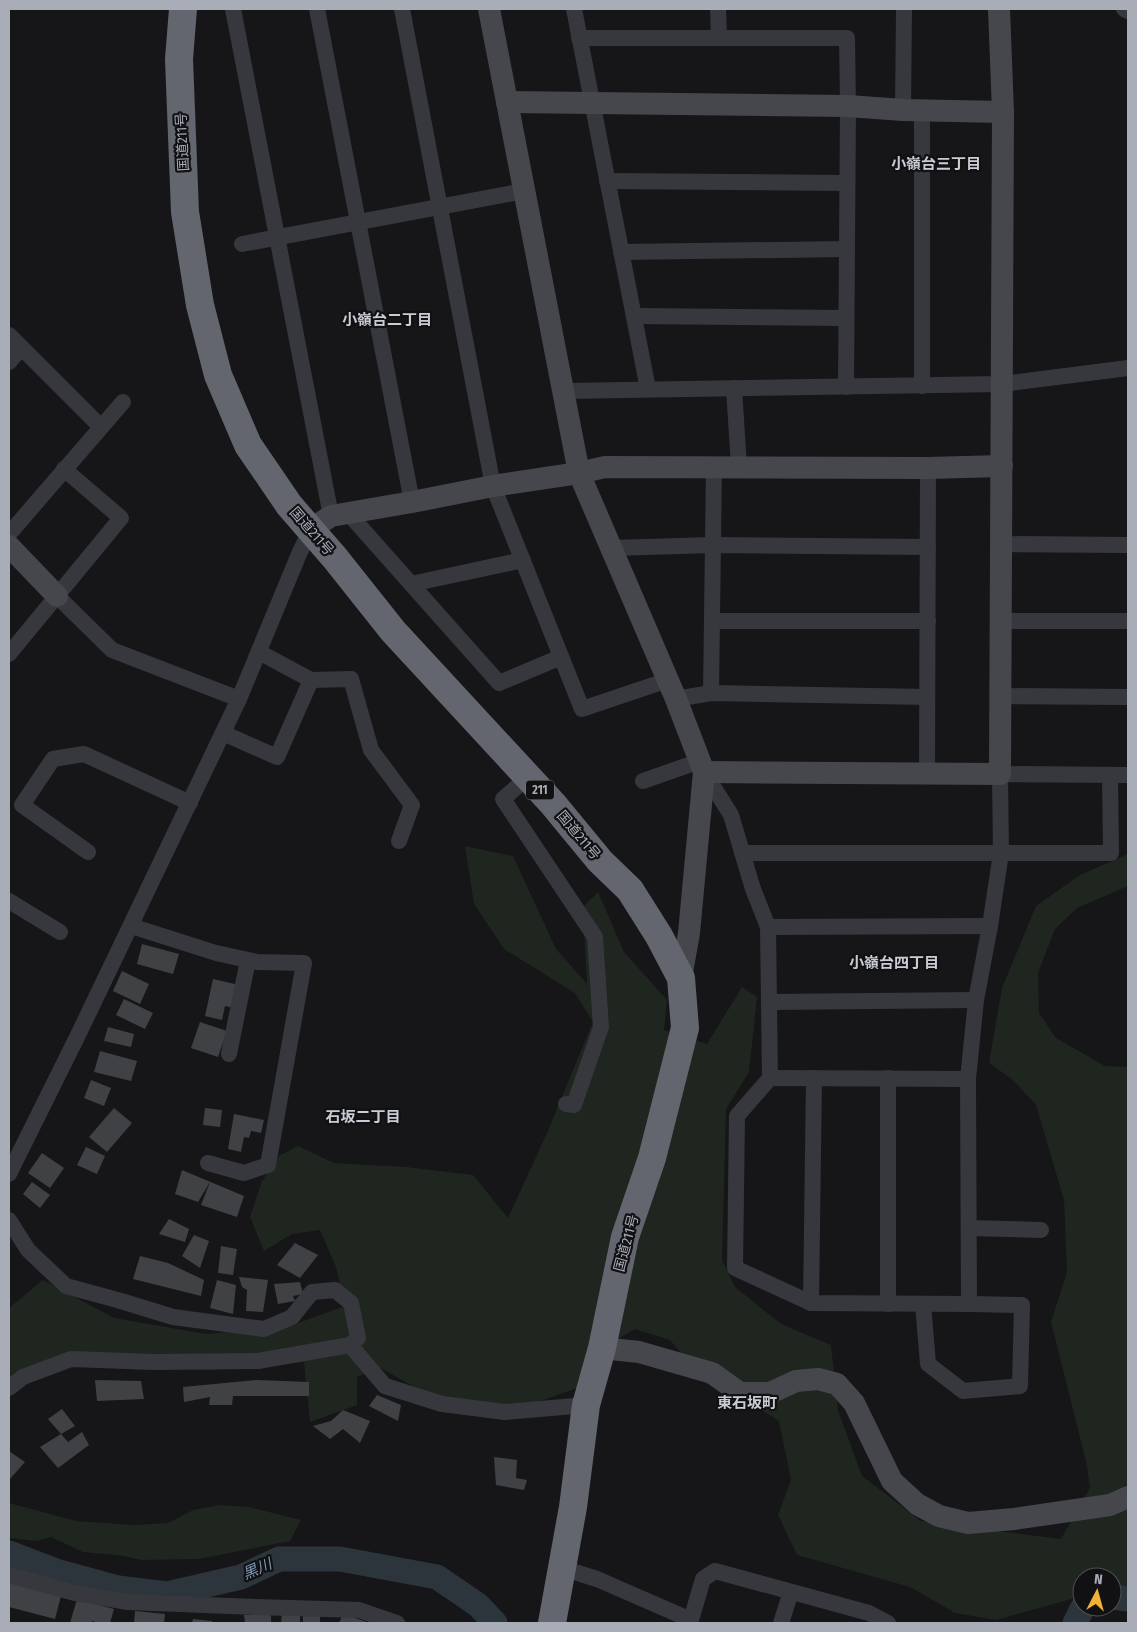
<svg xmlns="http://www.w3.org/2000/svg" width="1137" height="1632" viewBox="0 0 1137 1632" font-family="'Fira Sans Condensed','Noto Sans JP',sans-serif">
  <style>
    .green { fill: #1e261f }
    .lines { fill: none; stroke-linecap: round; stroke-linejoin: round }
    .river { stroke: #2c353c; stroke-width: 25 }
    .building { fill: #404145 }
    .street { stroke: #37383d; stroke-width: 16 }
    .secondary { stroke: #45474d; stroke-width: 22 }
    .highway { stroke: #63666e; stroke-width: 28 }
    .labels { text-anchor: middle; stroke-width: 4.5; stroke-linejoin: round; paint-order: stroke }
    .shield { fill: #111113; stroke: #7b7e86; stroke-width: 1 }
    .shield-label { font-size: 12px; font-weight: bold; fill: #a8adb8 }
    .street-label { font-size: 14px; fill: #a8adb8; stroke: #111113 }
    .neighbourhood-label { font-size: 15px; font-weight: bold; fill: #c9ccd4; stroke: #111113 }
    .water-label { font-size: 15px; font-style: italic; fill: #7f9bb3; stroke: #111113 }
  </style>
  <rect width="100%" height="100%" fill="#161618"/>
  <g class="green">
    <path d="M465,846L513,856L556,949L587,984L583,907L598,892L624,952L667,1000L664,1030L707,1044L742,987L757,997L749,1072L726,1109L722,1260L735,1287L781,1324L831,1345L838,1410L862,1476L921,1521L1061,1539L1090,1488L1087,1465L1051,1322L1067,1272L1064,1200L1036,1105L1013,1080L989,1063L1002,988L1036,906L1080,875L1128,854V886L1077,908L1055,929L1038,973L1039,1013L1056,1038L1105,1066L1128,1067V1587L1112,1588V1577H1082V1596L996,1620L955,1613L910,1587L797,1555L778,1515L791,1480L779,1421L693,1367L670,1340L635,1329L602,1348L577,1388L502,1415L425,1393L379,1367L357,1377V1405L310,1422L304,1362L211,1370L76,1362L9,1392V1308L43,1280L114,1318L206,1334L287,1327L345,1306L336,1267L320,1230L292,1234L264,1251L250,1217L262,1181L279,1156L298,1146L334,1163L406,1167L473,1175L508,1218L547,1133L593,1022L575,993L504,949L474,904Z"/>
    <path d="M9,1503L76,1521L134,1525L168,1523L193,1510L220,1505L249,1507L301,1520L290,1541L199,1559L141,1560L124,1556L83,1552L51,1537L36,1541L9,1538Z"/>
  </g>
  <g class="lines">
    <g class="river">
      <path d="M9,1553L56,1571L118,1588L167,1594L241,1577L279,1559H340L437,1577L478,1605L495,1623"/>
      <path d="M1112,1597L1128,1599"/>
      <path d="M1075,1623L1083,1607"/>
    </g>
  </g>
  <g class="building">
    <path d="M142,944L179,954L173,974L137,964Z"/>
    <path d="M122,971L149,984L140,1004L113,991Z"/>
    <path d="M213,979L239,985L234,1008L225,1006L222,1020L205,1016Z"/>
    <path d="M124,999L153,1013L145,1029L116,1015Z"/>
    <path d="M200,1022L227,1031L218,1057L191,1048Z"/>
    <path d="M108,1027L134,1034L131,1047L104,1041Z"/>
    <path d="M100,1051L137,1061L131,1081L94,1072Z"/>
    <path d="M91,1080L111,1088L104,1106L84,1098Z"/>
    <path d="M114,1108L132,1123L107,1152L89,1137Z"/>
    <path d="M205,1108L222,1110L220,1127L203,1125Z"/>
    <path d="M234,1114L264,1120L261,1133L251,1131L249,1138L244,1137L241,1152L228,1149Z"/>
    <path d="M86,1147L105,1156L97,1174L77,1165Z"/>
    <path d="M42,1153L64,1168L50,1188L28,1173Z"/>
    <path d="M182,1170L244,1196L237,1217L201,1205L210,1182L198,1202L175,1194Z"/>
    <path d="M32,1182L50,1195L40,1208L23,1194Z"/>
    <path d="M169,1219L189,1229L185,1242L159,1234Z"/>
    <path d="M194,1235L209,1241L200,1268L182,1256Z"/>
    <path d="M295,1243L318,1255L300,1278L277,1265Z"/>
    <path d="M221,1246L237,1249L233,1275L218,1273Z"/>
    <path d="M140,1256L168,1263L204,1280L201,1296L133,1279Z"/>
    <path d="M239,1277L268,1280L263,1312L246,1311L247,1290L242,1287Z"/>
    <path d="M217,1280L236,1285L233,1314L210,1308Z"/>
    <path d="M300,1282L303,1294L293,1296L295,1301L278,1304L274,1284Z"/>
    <path d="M95,1380L141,1381L144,1399L97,1401Z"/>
    <path d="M257,1380L309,1382V1396H233L232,1405H209L210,1397L184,1402L183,1387Z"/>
    <path d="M377,1395L401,1405L398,1421L369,1406Z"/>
    <path d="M62,1409L75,1426L61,1434L48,1419Z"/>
    <path d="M343,1410L370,1421L360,1443L343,1429L330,1439L313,1426L331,1421Z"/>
    <path d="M82,1432L89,1445L58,1468L40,1447L61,1434L68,1442Z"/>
    <path d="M9,1451L25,1462L9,1480Z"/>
    <path d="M494,1457L517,1460L516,1478L527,1480L524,1490L496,1485Z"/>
    <path d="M11,1579L62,1592L55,1619L9,1607V1585Z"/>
    <path d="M77,1599L114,1609L110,1623H99L92,1621L91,1623H70Z"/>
    <path d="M135,1611L165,1614L164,1623H134Z"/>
    <path d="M320,1612V1623H303V1613Z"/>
    <path d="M282,1613H300V1623H281Z"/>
    <path d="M343,1614L370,1623H339Z"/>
    <path d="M244,1615H271V1623H245Z"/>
    <path d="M193,1619L212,1621V1623H192Z"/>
  </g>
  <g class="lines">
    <g class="street">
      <path d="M233,9L331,516"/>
      <path d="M317,9L412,502"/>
      <path d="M402,9L493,486L582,709L668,680"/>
      <path d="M574,9L648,389"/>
      <path d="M718,9L719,38"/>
      <path d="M1124,9L1128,11"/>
      <path d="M579,38H847L848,106L846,387"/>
      <path d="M903,110L904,9"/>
      <path d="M922,111V386"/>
      <path d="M607,181L847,183"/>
      <path d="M242,244L524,191"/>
      <path d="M621,252L847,249"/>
      <path d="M634,316L846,318"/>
      <path d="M9,335L101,427"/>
      <path d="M9,362L21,348"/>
      <path d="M734,388L739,467"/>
      <path d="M563,391L1002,384L1128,368"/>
      <path d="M348,513L499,683L561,657"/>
      <path d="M9,534L123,402"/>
      <path d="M1000,544L1128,545"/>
      <path d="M611,548L713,545L928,547"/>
      <path d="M411,584L523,560"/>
      <path d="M57,596L112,650L239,699"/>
      <path d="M712,621H928"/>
      <path d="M1000,621H1128"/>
      <path d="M9,654L121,518L64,469"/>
      <path d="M311,680L351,679L371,750L412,805L399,841"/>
      <path d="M711,693L714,467"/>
      <path d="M1000,696L1128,697"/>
      <path d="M676,699L711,693L927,697"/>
      <path d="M223,733L277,757L311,680L259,652"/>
      <path d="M704,772L731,815L753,889L768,927L770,1078L737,1116L735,1268L811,1303L969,1304L968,1079L976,1000L990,926L1001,853L1000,774L1128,775"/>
      <path d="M927,773L928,468"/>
      <path d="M528,777L503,799L595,937L601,1027L574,1105L566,1104"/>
      <path d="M643,781L700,761"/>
      <path d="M88,852L22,805L53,759L84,754L190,803"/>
      <path d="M742,853H1111L1110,775"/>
      <path d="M9,901L60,932"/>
      <path d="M131,926L216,953L257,962L304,963L268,1165L244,1173L208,1163"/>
      <path d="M768,927L990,926"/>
      <path d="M770,1002L976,1000"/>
      <path d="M229,1054L248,960"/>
      <path d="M770,1078L968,1079"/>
      <path d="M9,1174L80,1031L239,699L299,554L311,529"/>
      <path d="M9,1220L28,1250L66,1286L121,1301L173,1317L264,1329L292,1317L312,1292L335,1290L351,1303L358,1338L350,1345L258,1361L153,1362L71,1359L23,1377L9,1388"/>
      <path d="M969,1228L1041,1230"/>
      <path d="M811,1303L814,1078"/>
      <path d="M888,1304V1078"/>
      <path d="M923,1304L928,1364L963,1391L1020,1386L1022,1305L969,1304"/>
      <path d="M350,1345L385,1386L442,1404L505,1412L586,1405"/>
      <path d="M562,1568L597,1579L691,1620L703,1579L715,1571L869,1613L888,1623"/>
      <path d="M9,1575L75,1593L128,1602L256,1607L359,1610L397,1623"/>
      <path d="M781,1623L791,1592"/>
    </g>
    <g class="secondary">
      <path d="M489,9L579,473L676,699L704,772L689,933L681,978"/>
      <path d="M507,102L848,106L903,110L1003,112"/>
      <path d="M311,529L331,516L412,502L493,486L579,473L605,467L928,468L1002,466"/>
      <path d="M9,546L57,596"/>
      <path d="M704,772L1000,774L1003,112L999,9"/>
      <path d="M602,1348L639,1352L712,1373L740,1393H770L796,1381L818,1379L837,1384L854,1403L892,1481L917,1504L939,1516L968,1523L1014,1519L1110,1505L1128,1497"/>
    </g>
    <path class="highway" d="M183,9L179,59L185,212L200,305L218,375L248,445L289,505L335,558L393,631L553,804L600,861L630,890L659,936L681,978L685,1028L652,1158L625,1237L602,1348L586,1405L573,1507L552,1623"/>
  </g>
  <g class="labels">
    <rect class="shield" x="526" y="780.5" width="28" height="19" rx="4"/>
    <g class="shield-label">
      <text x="540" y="794">211</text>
    </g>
    <g class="street-label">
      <text transform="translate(182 142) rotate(-93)" y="5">国道211号</text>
      <text transform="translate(312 531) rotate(49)" y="5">国道211号</text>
      <text transform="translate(579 835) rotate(50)" y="5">国道211号</text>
      <text transform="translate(626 1243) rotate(-75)" y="5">国道211号</text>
    </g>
    <g class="neighbourhood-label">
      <text x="936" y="169">小嶺台三丁目</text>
      <text x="387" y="325">小嶺台二丁目</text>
      <text x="894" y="968">小嶺台四丁目</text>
      <text x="363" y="1122">石坂二丁目</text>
      <text x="747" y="1408">東石坂町</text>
    </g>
    <g class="water-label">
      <text transform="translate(257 1569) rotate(-23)" y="5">黒川</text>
    </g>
  </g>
  <rect width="1137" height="1632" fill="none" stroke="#a8adb8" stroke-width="20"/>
  <g transform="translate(1097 1592) rotate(6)"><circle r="24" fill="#111113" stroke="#4d4f55"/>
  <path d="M0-4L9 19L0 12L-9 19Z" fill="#f2b134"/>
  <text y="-8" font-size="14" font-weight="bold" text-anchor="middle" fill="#a8adb8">N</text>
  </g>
</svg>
